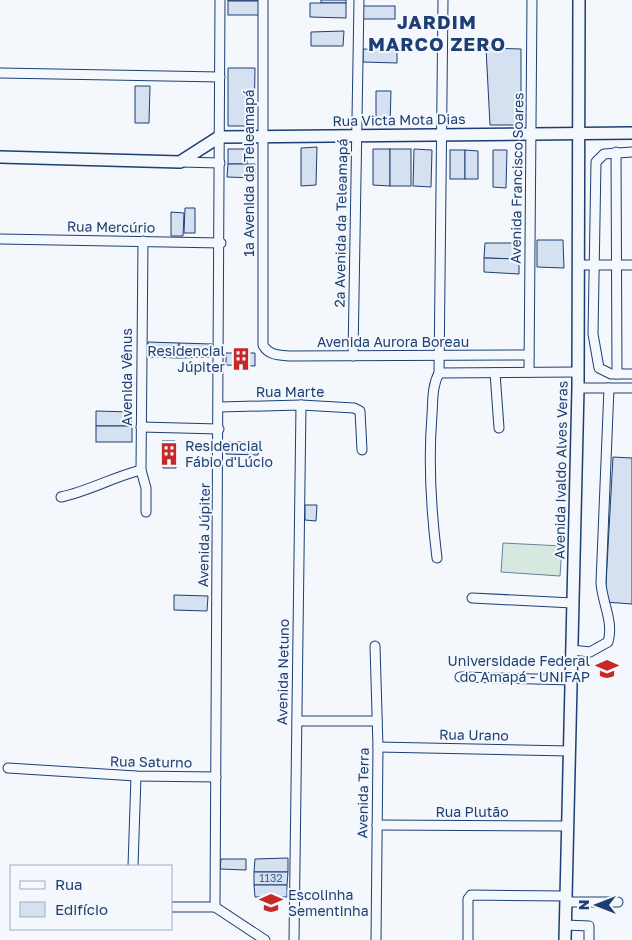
<svg xmlns="http://www.w3.org/2000/svg" width="632" height="940" viewBox="0 0 632 940" font-family="'Golos Text',sans-serif">
  <style>
    .green { fill: #d7e8df; stroke: #687fa3 }
    .building { fill: #d5e0f0; stroke: #1d3f73 }
    .lines { fill: none; stroke-linecap: round; stroke-linejoin: round }
    .minor-casing { stroke: #1d3f73; stroke-width: 11 }
    .major-casing { stroke: #1d3f73; stroke-width: 14 }
    .minor { stroke: #f4f7fb; stroke-width: 9 }
    .major { stroke: #f4f7fb; stroke-width: 11 }
    .labels { text-anchor: middle; stroke-width: 4; stroke-linejoin: round; paint-order: stroke }
    .number-label { font-size: 11px; fill: #4b6792 }
    .street-label { font-size: 14px; fill: #1d3f73; stroke: #f4f7fb }
    .poi-label { font-size: 14px; fill: #1d3f73; stroke: #f4f7fb; text-anchor: end }
    .district-label { font-size: 19px; font-weight: bold; letter-spacing: 1px; fill: #1d3f73; stroke: #f4f7fb }
  </style>
  <rect width="100%" height="100%" fill="#f4f7fb"/>
  <path class="green" d="M503,543L562,546L560,576L501,572Z"/>
  <g class="building">
    <path d="M259,0V1H228V0Z"/>
    <rect x="321" y="0" width="25" height="3"/>
    <rect x="228" y="1" width="31" height="14"/>
    <path d="M310,3H346V18L310,17Z"/>
    <rect x="363" y="6" width="32" height="13"/>
    <path d="M344,31L343,46H311V32Z"/>
    <path d="M486,48L521,49V125H490Z"/>
    <path d="M363,49L397,50V63L363,62Z"/>
    <path d="M228,68H255L254,126H228Z"/>
    <path d="M135,86H150L149,123H135Z"/>
    <path d="M376,91H391L390,124H376Z"/>
    <path d="M317,147L316,185L301,186V148Z"/>
    <rect x="228" y="149" width="19" height="15"/>
    <path d="M373,149H390V186L373,185Z"/>
    <rect x="390" y="149" width="21" height="37"/>
    <path d="M414,149L432,150L431,187L413,186Z"/>
    <rect x="450" y="150" width="15" height="29"/>
    <path d="M465,150L478,151V179H465Z"/>
    <path d="M493,150H507L506,188L493,187Z"/>
    <path d="M228,164H255V178L227,177Z"/>
    <path d="M185,208H195V233H184Z"/>
    <path d="M171,212L184,213L183,236H171Z"/>
    <path d="M537,240H563L564,268L537,267Z"/>
    <path d="M485,243H520L519,259L484,258Z"/>
    <path d="M484,258L519,259V274L484,272Z"/>
    <path d="M148,342L179,343V358L148,357Z"/>
    <path d="M179,343L212,344V357L179,358Z"/>
    <path d="M226,353H255V366L226,365Z"/>
    <path d="M96,411L131,412V426H96Z"/>
    <rect x="96" y="426" width="36" height="16"/>
    <path d="M162,441H175L176,468H163Z"/>
    <path d="M226,442H259L258,455L226,454Z"/>
    <path d="M613,457L632,458V604L605,602Z"/>
    <path d="M305,505H317L316,521L305,520Z"/>
    <path d="M174,595L208,596L207,611L174,610Z"/>
    <path d="M288,858V872H254L255,859Z"/>
    <path d="M221,859H246V870L220,869Z"/>
    <path d="M254,872H288L287,885H254Z"/>
    <path d="M254,885H287V897H255Z"/>
  </g>
  <g class="lines">
    <defs>
      <g id="minor">
        <path d="M263,0V345C269,356 280,355 291,356L529,355"/>
        <path d="M0,73L220,77"/>
        <path d="M616,152L617,374"/>
        <path d="M632,152L604,154L596,162L593,334L599,368L611,374H632"/>
        <path d="M180,162L220,163"/>
        <path d="M0,239L221,243"/>
        <path d="M143,241L141,470L146,488V512"/>
        <path d="M578,265H632"/>
        <path d="M353,356L359,0"/>
        <path d="M529,372L532,0"/>
        <path d="M439,373L578,372"/>
        <path d="M495,373L499,428"/>
        <path d="M578,388H632"/>
        <path d="M219,407L301,405L354,408L360,411L362,450"/>
        <path d="M141,427L219,429"/>
        <path d="M61,497C89,491 113,477 141,470"/>
        <path d="M437,558C431,510 428,463 432,415C433,400 432,386 439,373L443,0"/>
        <path d="M472,598L573,603"/>
        <path d="M375,646L378,747L376,940"/>
        <path d="M572,650L590,652L608,642C614,622 602,602 601,583L609,388"/>
        <path d="M460,677L571,680"/>
        <path d="M297,721H377"/>
        <path d="M378,747L569,751"/>
        <path d="M8,768L136,776L216,777"/>
        <path d="M377,825L567,826"/>
        <path d="M133,866L136,776"/>
        <path d="M566,902H618"/>
        <path d="M171,907H215L265,940"/>
        <path d="M215,907L220,0"/>
        <path d="M565,925L589,926V940"/>
        <path d="M294,940L301,405"/>
        <path d="M468,940V899L471,895L566,896"/>
      </g>
      <g id="major">
        <path d="M0,157L180,162L219,137L632,133"/>
        <path d="M565,940L578,388L579,0"/>
      </g>
    </defs>
    <use href="#minor" class="minor-casing"/>
    <use href="#major" class="major-casing"/>
    <use href="#minor" class="minor"/>
    <use href="#major" class="major"/>
  </g>
  <defs>
    <symbol id="building-bare" viewBox="-9 -9 18 18"><path d="M-4-6H4V6H1V3H-1V6H-4ZM-2.5-4.3h1.7v1.8h-1.7ZM.8-4.3h1.7v1.8H.8ZM-2.5-1h1.7V.8h-1.7ZM.8-1h1.7V.8H.8Z" fill="#c62828" stroke="#f4f7fb" stroke-width="2.5" paint-order="stroke"/></symbol>
    <symbol id="university-bare" viewBox="-9 -9 18 18"><path d="M0-5L7-2L0 1L-7-2ZM-4 1L0 2.5L4 1V4Q0 6-4 4Z" fill="#c62828" stroke="#f4f7fb" stroke-width="2.5" paint-order="stroke"/></symbol>
    <symbol id="school-bare" viewBox="-9 -9 18 18"><path d="M0-5L7-2L0 1L-7-2ZM-4 1L0 2.5L4 1V4Q0 6-4 4Z" fill="#c62828" stroke="#f4f7fb" stroke-width="2.5" paint-order="stroke"/></symbol>
  </defs>
  <g fill-rule="evenodd">
    <use href="#building-bare" x="225" y="343" width="32" height="32"/>
    <use href="#building-bare" x="153" y="438" width="32" height="32"/>
    <use href="#university-bare" x="591" y="653" width="32" height="32"/>
    <use href="#school-bare" x="255" y="887" width="32" height="32"/>
  </g>
  <g class="labels">
    <g class="number-label">
      <text x="271" y="882">1132</text>
    </g>
    <g class="street-label">
      <text transform="translate(399 120) rotate(-1)" y="5">Rua Victa Mota Dias</text>
      <text transform="translate(249 173) rotate(-90)" y="5">1a Avenida da Teleamapá</text>
      <text transform="translate(517 178) rotate(-89)" y="5">Avenida Francisco Soares</text>
      <text transform="translate(341 223) rotate(-89)" y="5">2a Avenida da Teleamapá</text>
      <text transform="translate(111 227) rotate(1)" y="5">Rua Mercúrio</text>
      <text x="393" y="347">Avenida Aurora Boreau</text>
      <text transform="translate(127 377) rotate(-90)" y="5">Avenida Vênus</text>
      <text x="290" y="397">Rua Marte</text>
      <text transform="translate(561 470) rotate(-89)" y="5">Avenida Ivaldo Alves Veras</text>
      <text transform="translate(204 535) rotate(-89)" y="5">Avenida Júpiter</text>
      <text transform="translate(283 672) rotate(-89)" y="5">Avenida Netuno</text>
      <text transform="translate(474 735) rotate(1)" y="5">Rua Urano</text>
      <text transform="translate(151 762) rotate(1)" y="5">Rua Saturno</text>
      <text transform="translate(363 793) rotate(-89)" y="5">Avenida Terra</text>
      <text x="472" y="817">Rua Plutão</text>
    </g>
    <g class="poi-label">
      <text x="225" y="356">Residencial<tspan x="225" dy="16">Júpiter</tspan></text>
      <text x="185" y="451" text-anchor="start">Residencial<tspan x="185" dy="16">Fábio d'Lúcio</tspan></text>
      <text x="590" y="666">Universidade Federal<tspan x="590" dy="16">do Amapá - UNIFAP</tspan></text>
      <text x="288" y="900" text-anchor="start">Escolinha<tspan x="288" dy="16">Sementinha</tspan></text>
    </g>
    <g class="district-label">
      <text x="437" y="29">JARDIM<tspan x="437" dy="22">MARCO ZERO</tspan></text>
    </g>
  </g>
  <rect x="10" y="865" width="162" height="65" fill="#f4f7fb" stroke="#9eadc5"/>
  <rect x="20" y="881" width="25" height="8" fill="#f4f7fb" stroke="#9eadc5"/>
  <text x="55" y="890" font-size="15" fill="#1d3f73">Rua</text>
  <rect x="20" y="902" width="25" height="15" fill="#d5e0f0" stroke="#9eadc5"/>
  <text x="55" y="915" font-size="15" fill="#1d3f73">Edifício</text>
  <g transform="translate(597 905) rotate(270)" stroke="#f4f7fb" stroke-width="4" paint-order="stroke">
  <path d="M0-4L9 19L0 12L-9 19Z" fill="#1d3f73"/>
  <text y="-8" font-size="14" font-weight="bold" text-anchor="middle" fill="#1d3f73">N</text>
  </g>
</svg>
